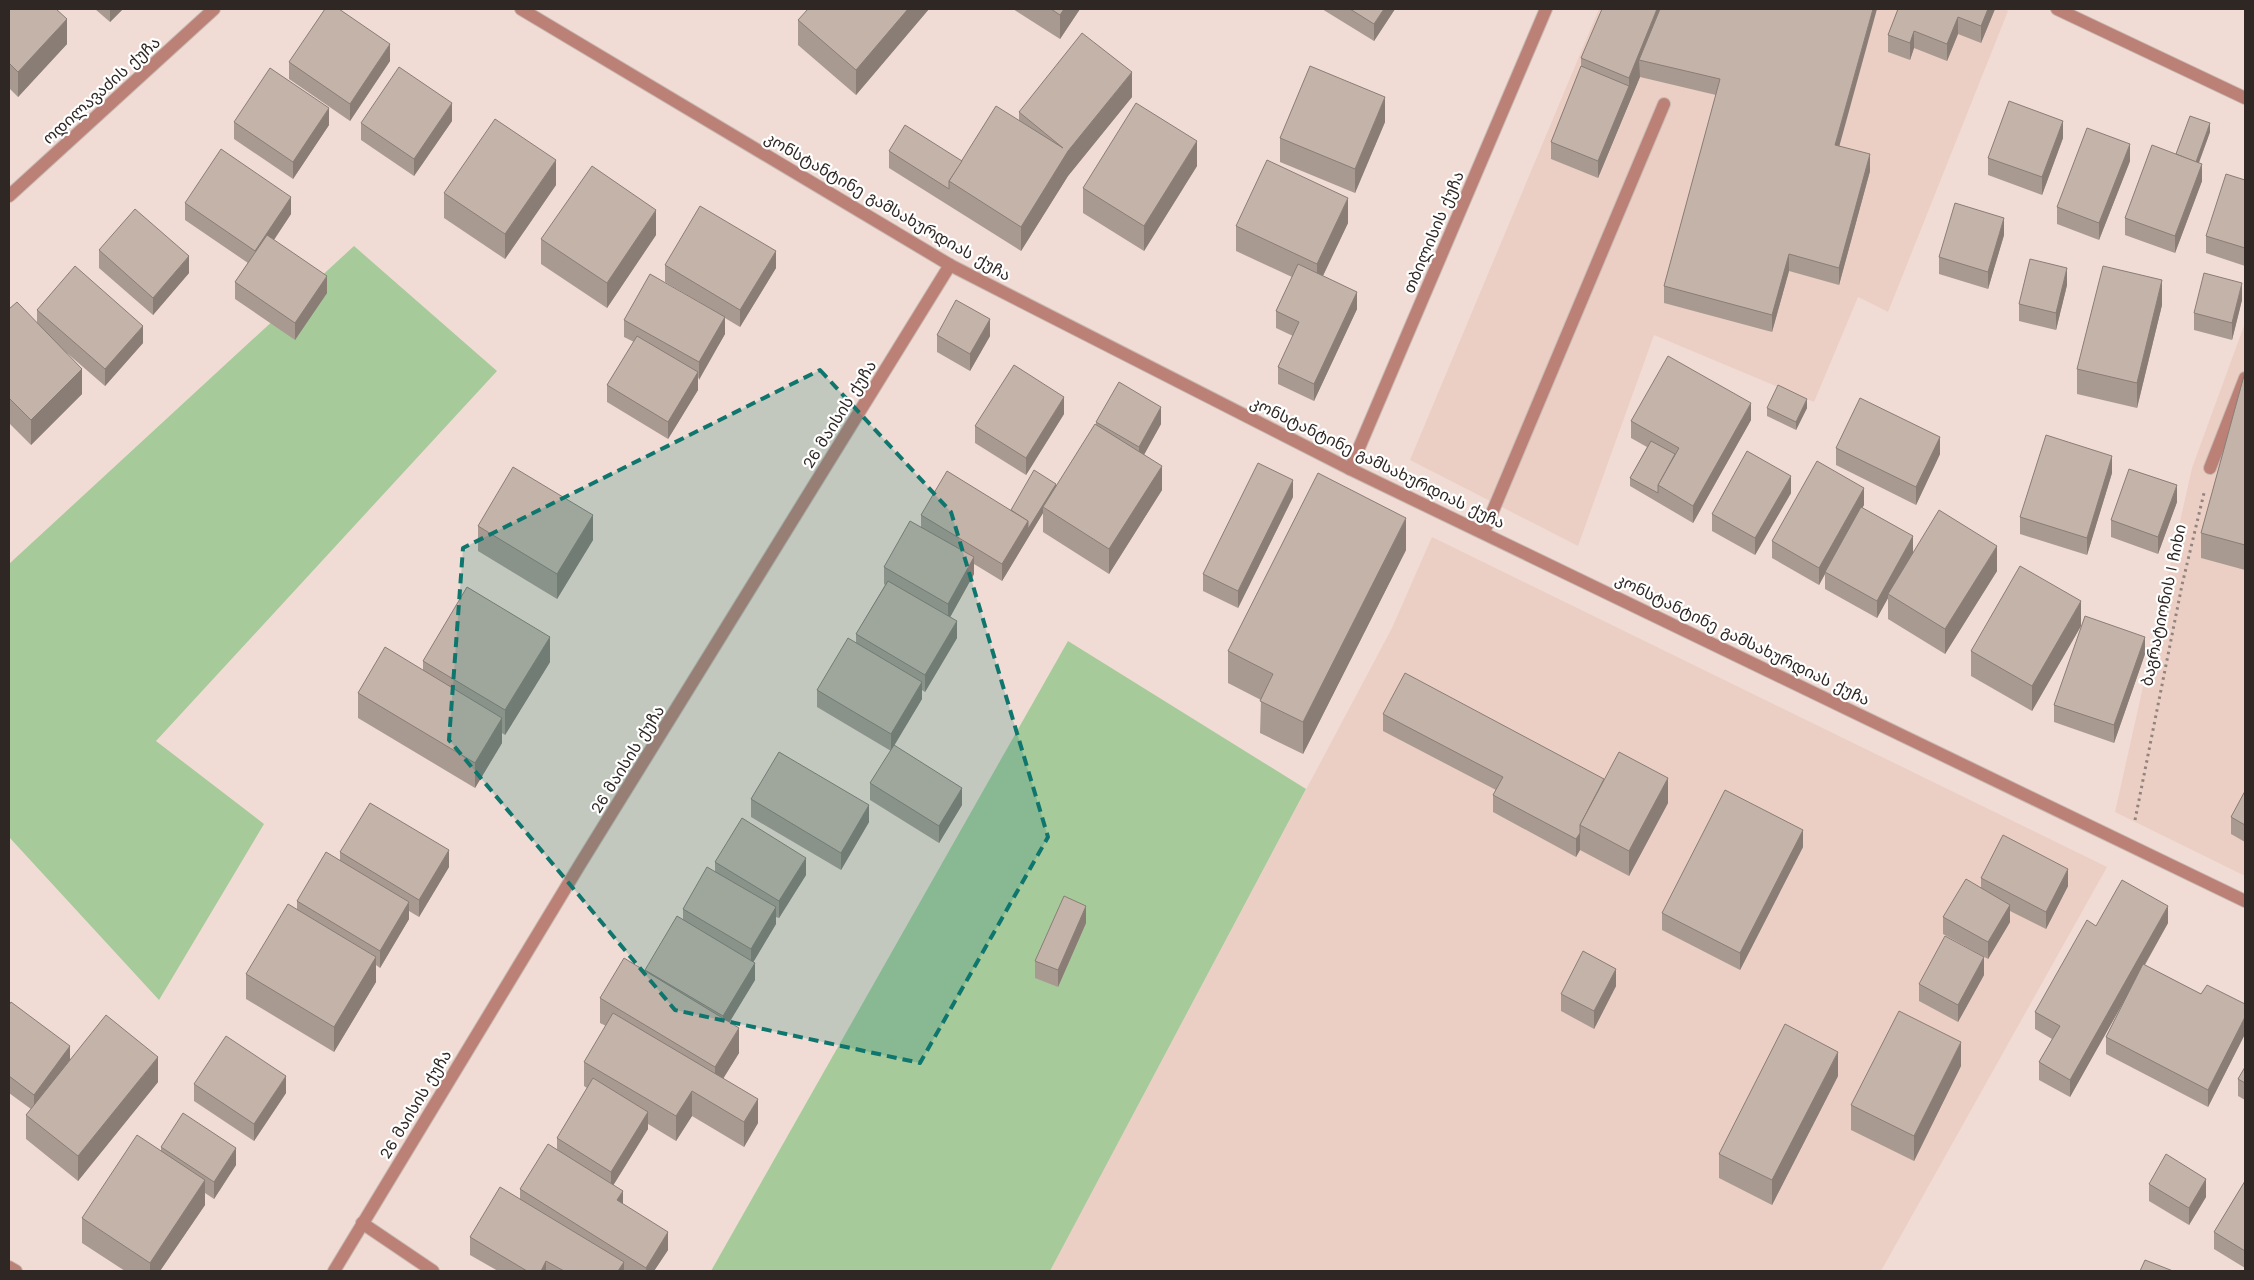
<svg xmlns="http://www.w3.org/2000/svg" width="2254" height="1280" viewBox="0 0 2254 1280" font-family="'Work Sans','Noto Sans Georgian',sans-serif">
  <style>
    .built { fill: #ebcfc4 }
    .green { fill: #a7ca9b }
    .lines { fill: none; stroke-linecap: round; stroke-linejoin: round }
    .service-casing { stroke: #c9b8b1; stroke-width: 14 }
    .minor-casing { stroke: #c9b8b1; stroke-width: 14 }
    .tertiary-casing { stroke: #c9b8b1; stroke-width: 14 }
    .path { stroke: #91837e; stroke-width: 3; stroke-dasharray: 2.5 4; stroke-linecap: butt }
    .service { stroke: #bb8177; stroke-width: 12 }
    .minor { stroke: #bb8177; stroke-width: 12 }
    .tertiary { stroke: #bb8177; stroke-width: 12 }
    .wall { fill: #a99a91 }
    .shaded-wall { fill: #897d76 }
    .building { fill: #c4b3a9; stroke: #897d76 }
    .marked { fill: #0f766e; fill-opacity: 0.2; stroke: #0f766e; stroke-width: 4; stroke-dasharray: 10 6; stroke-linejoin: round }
    .labels { text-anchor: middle; stroke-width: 4.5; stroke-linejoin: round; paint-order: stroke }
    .street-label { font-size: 16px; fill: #2e2724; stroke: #fff }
  </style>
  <rect width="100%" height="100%" fill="#f0dcd4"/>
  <g class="built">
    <path d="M1599,9H2004L2008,11L1888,312L1858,297L1814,402L1654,335L1578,546L1410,460Z"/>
    <path d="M2245,323V876L2115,812L2192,468Z"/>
    <path d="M1432,537L2107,867L1881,1271H1050L1392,628Z"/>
  </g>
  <g class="green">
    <path d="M354,246L497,371L156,741L264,824L159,1000L9,837V564Z"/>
    <path d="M1068,641L1306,789L1050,1271H711Z"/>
  </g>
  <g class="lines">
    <defs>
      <g id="service">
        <path d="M2210,468L2245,378"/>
        <path d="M1484,532L1664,104"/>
        <path d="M362,1223L433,1271"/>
      </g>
      <g id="minor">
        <path d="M521,9L950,265L1350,469L2245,901"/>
        <path d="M9,196L214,9"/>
        <path d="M1350,469L1546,9"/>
        <path d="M9,1267L16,1271"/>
        <path d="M334,1271L579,866L950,265"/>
      </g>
      <path id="tertiary" d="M2057,9L2245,98"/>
    </defs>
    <use href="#service" class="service-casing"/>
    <use href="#minor" class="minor-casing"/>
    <use href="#tertiary" class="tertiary-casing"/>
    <path class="path" d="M2135,820L2182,585L2204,493"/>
    <use href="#service" class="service"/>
    <use href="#minor" class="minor"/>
    <use href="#tertiary" class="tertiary"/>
  </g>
  <g class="wall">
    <path d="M9,9L67,44L18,97L9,88Z"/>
    <path d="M95,9H123L110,22Z"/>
    <path d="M929,9L856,95L798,45V20Z"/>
    <path d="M1013,9H1080L1060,39Z"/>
    <path d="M1322,9H1395L1374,41Z"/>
    <path d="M1602,9L1840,146L1870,171L1839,285L1789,271L1772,332L1664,303V286L1716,95L1640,77L1598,178L1551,159V142L1581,66V58Z"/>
    <path d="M1898,9H1995L1981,43L1958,34L1947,61L1914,48L1910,60L1888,52V35Z"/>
    <path d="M390,61L350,121L289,79V62Z"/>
    <path d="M1132,97L1068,176L1021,251L889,168V151L962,161L1019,121V112Z"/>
    <path d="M452,121L414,176L361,140V123Z"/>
    <path d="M234,122L329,125L293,179L234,139Z"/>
    <path d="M1385,122L1355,193L1280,162V138Z"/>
    <path d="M2210,132L2199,163L2202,181L2175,253L2125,235V218L2176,154Z"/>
    <path d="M2063,138L2042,195L1988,175V158Z"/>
    <path d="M2130,161L2099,240L2057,224V207Z"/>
    <path d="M1197,166L1144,251L1083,213V188Z"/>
    <path d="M2245,180V266L2206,253V236Z"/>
    <path d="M556,185L505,259L444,218V193Z"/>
    <path d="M185,203L291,214L274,240L327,293L295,340L235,299V282L248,263L185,220Z"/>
    <path d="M1348,223L1323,276L1357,309L1314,401L1278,384V367L1293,336L1276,328V311L1292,277L1236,251V226Z"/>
    <path d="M656,235L607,308L541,264V239Z"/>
    <path d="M2004,235L1988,289L1939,274V257Z"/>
    <path d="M99,250L189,273L153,315L99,268Z"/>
    <path d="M665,265L776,268L740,327L725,318V334L698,379V390L668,439L607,402V385L634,342L624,337V320L711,309L665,282Z"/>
    <path d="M2067,285L2056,330L2019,321V304Z"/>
    <path d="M2242,300L2232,340L2194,330V313Z"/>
    <path d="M2162,305L2137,408L2077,394V369Z"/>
    <path d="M9,309L37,323V310L143,343L105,386L67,353L82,394L31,445L9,423Z"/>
    <path d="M937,335L990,336L970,371L937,352Z"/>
    <path d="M2245,372V570L2201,558V533Z"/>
    <path d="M1767,408H1807L1796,430L1767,416Z"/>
    <path d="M1064,414L1026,475L975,443V426Z"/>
    <path d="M1751,420L1693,523L1630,486V478L1647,447L1631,438V421Z"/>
    <path d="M1096,422L1161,424L1144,454L1162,490L1109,574L1043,532V513L1002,581L974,564V574L950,617L957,638L925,692L922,690V699L894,745L962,805L939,843L870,800V783L891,751L817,707V690L856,643V634L885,585L884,584V567L921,527V515L1011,510L1056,487L1096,424Z"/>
    <path d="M1836,448L1940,454L1916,505L1836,465Z"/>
    <path d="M2112,473L2087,555L2020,534V517Z"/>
    <path d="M1791,493L1755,555L1712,531V514Z"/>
    <path d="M1293,497L1238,608L1203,591V574Z"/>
    <path d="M2177,502L2158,554L2111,537V520Z"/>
    <path d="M1864,505L1862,508L1912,553L1997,571L1945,654L1888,619V598L1877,618L1825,589V574L1819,585L1772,558V541Z"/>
    <path d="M478,526L593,540L557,599L478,551Z"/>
    <path d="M1406,550L1303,754L1260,733L1261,700L1228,683V651Z"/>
    <path d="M2081,626L2032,711L1971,676V651Z"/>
    <path d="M2145,654L2114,743L2054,722V705Z"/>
    <path d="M423,661L550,662L505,735L502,733V743L475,788L358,718V693L423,670Z"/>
    <path d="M1383,714L1604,779L1668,803L1629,876L1580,850L1576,857L1493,812V795L1496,790L1383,731Z"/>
    <path d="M2245,791V842L2231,834V817Z"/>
    <path d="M751,799L869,822L841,870L751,817Z"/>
    <path d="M1803,847L1740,970L1662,930V913Z"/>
    <path d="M340,852L449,867L419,917L409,911V919L380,968L376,965V982L334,1052L246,999V974L297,909V901L340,860Z"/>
    <path d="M715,862L806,875L779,918L776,917V924L753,962L755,980L729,1022L739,1053L723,1078L758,1123L744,1147L692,1116L676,1141L648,1124V1129L613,1185L623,1204L668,1250L654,1271H498L470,1255V1237L520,1199V1189L557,1149V1138L587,1088L584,1086V1062L606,1026L600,1023V998L645,971V970L683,920V909L715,872Z"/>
    <path d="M1981,878L2068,886L2046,929L2010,911V922L1988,959L1943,934V917L1981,887Z"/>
    <path d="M1086,923L1058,987L1035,978V961Z"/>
    <path d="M2168,923L2145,965L2201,994L2245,1004V1034L2208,1107L2106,1054V1037L2125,999L2070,1097L2039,1080V1062L2052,1039L2035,1029V1012L2096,926Z"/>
    <path d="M1984,975L1958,1022L1919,1001V984Z"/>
    <path d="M1616,986L1594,1029L1561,1011V994Z"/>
    <path d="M9,1005L70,1060L158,1082L78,1181L26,1139V1115L31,1109L9,1093Z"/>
    <path d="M1961,1066L1914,1161L1851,1130V1105Z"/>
    <path d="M2245,1067V1100L2238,1096V1079Z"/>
    <path d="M1838,1076L1772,1205L1719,1178V1154Z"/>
    <path d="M194,1084L286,1093L254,1141L194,1101Z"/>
    <path d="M161,1147L236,1165L214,1199L205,1193V1205L160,1271H125L82,1243V1218L161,1151Z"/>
    <path d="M2245,1181V1268L2214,1249V1232Z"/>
    <path d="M2149,1184L2206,1197L2189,1225L2149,1201Z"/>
  </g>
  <g class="shaded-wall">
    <path d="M110,9H123L110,22Z"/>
    <path d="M908,9H929L856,95V70Z"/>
    <path d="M1064,9H1080L1060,39V15Z"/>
    <path d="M1384,9H1395L1374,41V24Z"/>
    <path d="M1657,9H1668L1639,60L1640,77L1598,178V161L1629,86V78Z"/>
    <path d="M1873,9H1877L1835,162V145Z"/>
    <path d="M1988,9H1995L1981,43V26Z"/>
    <path d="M1958,17V34L1947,61V44Z"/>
    <path d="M67,19V44L18,97V72Z"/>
    <path d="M1914,31V48L1910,60V43Z"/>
    <path d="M390,44V61L350,121V104Z"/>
    <path d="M1132,72V97L1068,176L1021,251V227L1068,151Z"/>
    <path d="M1385,97V122L1355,193V169Z"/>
    <path d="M452,103V121L414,176V159Z"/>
    <path d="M329,108V125L293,179V162Z"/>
    <path d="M2063,121V138L2042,195V177Z"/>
    <path d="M2210,123V132L2193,178V169Z"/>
    <path d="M1197,141V166L1144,251V226Z"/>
    <path d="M2130,144V161L2099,240V223Z"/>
    <path d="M1870,154V171L1839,285V268Z"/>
    <path d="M556,160V185L505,259V234Z"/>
    <path d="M2202,164V181L2175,253V236Z"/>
    <path d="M291,197V214L255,268V251Z"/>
    <path d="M1348,198V223L1317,288V264Z"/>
    <path d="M656,210V235L607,308V283Z"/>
    <path d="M2004,218V235L1988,289V272Z"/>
    <path d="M776,251V268L740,327V310Z"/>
    <path d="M1789,254V271L1772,332V315Z"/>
    <path d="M189,256V273L153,315V298Z"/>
    <path d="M2067,268V285L2056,330V313Z"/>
    <path d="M327,276V293L295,340V323Z"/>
    <path d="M2162,280V305L2137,408V383Z"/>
    <path d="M2242,283V300L2232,340V323Z"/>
    <path d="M1357,292V309L1314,401V384Z"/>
    <path d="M725,317V334L699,380V362Z"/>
    <path d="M990,319V336L970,371V354Z"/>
    <path d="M143,326V343L105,386V369Z"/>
    <path d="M82,369V394L31,445V420Z"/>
    <path d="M698,372V390L668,439V422Z"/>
    <path d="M1064,397V414L1026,475V458Z"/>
    <path d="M1807,399V408L1796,430V422Z"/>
    <path d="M1751,403V420L1693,523V506Z"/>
    <path d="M1161,407V424L1139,464V447Z"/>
    <path d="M1940,437V454L1916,505V487Z"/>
    <path d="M2112,456V473L2087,555V538Z"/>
    <path d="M1162,466V490L1109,574V549Z"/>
    <path d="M1791,476V493L1755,555V538Z"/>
    <path d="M1293,480V497L1238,608V591Z"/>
    <path d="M1056,484V492L1043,507V513L1002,581V564L1028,521Z"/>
    <path d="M2177,485V502L2158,554V537Z"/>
    <path d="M1864,488V505L1826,572H1825V574L1819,585V568Z"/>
    <path d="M593,515V540L557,599V574Z"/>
    <path d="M1406,518V550L1303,754V722Z"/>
    <path d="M1913,536V553L1888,594V598L1877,618V601Z"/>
    <path d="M1997,546V571L1945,654V629Z"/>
    <path d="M974,557V574L948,621V604Z"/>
    <path d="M2081,601V626L2032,711V686Z"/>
    <path d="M957,621V638L925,692V675Z"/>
    <path d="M550,637V662L505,735V710Z"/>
    <path d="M2145,637V654L2114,743V725Z"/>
    <path d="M922,682V699L891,751V734Z"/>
    <path d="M502,718V743L475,788V763Z"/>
    <path d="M1668,778V803L1629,876V851Z"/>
    <path d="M962,788V805L939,843V826Z"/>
    <path d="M869,805V822L841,870V853Z"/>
    <path d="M1803,830V847L1740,970V953Z"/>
    <path d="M1580,833V850L1576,857V839Z"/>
    <path d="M449,850V867L419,917V900Z"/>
    <path d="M806,858V875L779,918V901Z"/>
    <path d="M2068,869V886L2046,929V912Z"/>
    <path d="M409,902V919L380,968V951Z"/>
    <path d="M2010,905V922L1988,959V942Z"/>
    <path d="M1086,906V923L1058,987V970Z"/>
    <path d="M2168,906V923L2070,1097V1080Z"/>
    <path d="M776,907V924L751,966V949Z"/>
    <path d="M376,957V982L334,1052V1027Z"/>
    <path d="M1984,957V975L1958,1022V1005Z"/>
    <path d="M755,963V980L723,1033V1016Z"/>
    <path d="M1616,969V986L1594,1029V1011Z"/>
    <path d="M2245,1017V1034L2208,1107V1090Z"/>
    <path d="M739,1028V1053L715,1092V1067Z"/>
    <path d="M1961,1042V1066L1914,1161V1136Z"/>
    <path d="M70,1046V1063L34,1112V1095Z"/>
    <path d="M1838,1052V1076L1772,1205V1180Z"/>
    <path d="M158,1057V1082L78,1181V1156Z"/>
    <path d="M286,1076V1093L254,1141V1124Z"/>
    <path d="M692,1091V1116L676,1141V1116Z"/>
    <path d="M758,1099V1123L744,1147V1122Z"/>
    <path d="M648,1112V1129L611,1189V1172Z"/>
    <path d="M236,1148V1165L214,1199V1182Z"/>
    <path d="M2206,1179V1197L2189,1225V1208Z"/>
    <path d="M205,1180V1205L160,1271H150V1263Z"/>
    <path d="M623,1191V1208L617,1200Z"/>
    <path d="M668,1232V1250L654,1271H646V1268Z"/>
    <path d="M546,1261V1271H541Z"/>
    <path d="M624,1262V1271H618Z"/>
  </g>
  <g class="building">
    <path d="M9,9H56L67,19L18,72L9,63Z"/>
    <path d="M325,9H339L390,44L350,104L289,62Z"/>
    <path d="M808,9H908L856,70L798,20Z"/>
    <path d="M1051,9H1064L1060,15Z"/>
    <path d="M1350,9H1384L1374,24Z"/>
    <path d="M1602,9H1657L1629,78L1581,58Z"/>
    <path d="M1660,9H1873L1835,145L1870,154L1839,268L1789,254L1772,315L1664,286L1720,79L1639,60Z"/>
    <path d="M1898,9H1988L1981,26L1958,17L1947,44L1914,31L1910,43L1888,35Z"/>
    <path d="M1082,33L1132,72L1068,151L1021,227L949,181L996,106L1063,148L1019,112Z"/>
    <path d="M1310,66L1385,97L1355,169L1280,138Z"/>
    <path d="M1581,66L1629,86L1598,161L1551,142Z"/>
    <path d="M399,67L452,103L414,159L361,123Z"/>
    <path d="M270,68L329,108L293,162L234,122Z"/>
    <path d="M2009,101L2063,121L2042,177L1988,158Z"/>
    <path d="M1136,103L1197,141L1144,226L1083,188Z"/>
    <path d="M2190,116L2210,123L2196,162L2176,154Z"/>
    <path d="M495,119L556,160L505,234L444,193Z"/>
    <path d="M905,125L962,161L949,181V189L889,151Z"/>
    <path d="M2087,128L2130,144L2099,223L2057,207Z"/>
    <path d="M2152,145L2202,164L2175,236L2125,218Z"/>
    <path d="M221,149L291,197L255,251L185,203Z"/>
    <path d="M1267,160L1348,198L1317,264L1236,226Z"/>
    <path d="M592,166L656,210L607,283L541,239Z"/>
    <path d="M2226,174L2245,180V248L2206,236Z"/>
    <path d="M1955,203L2004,218L1988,272L1939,257Z"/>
    <path d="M700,206L776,251L740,310L665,265Z"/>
    <path d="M135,209L189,256L153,298L99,250Z"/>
    <path d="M267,235L327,276L295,323L235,282Z"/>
    <path d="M2030,259L2067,268L2056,313L2019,304Z"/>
    <path d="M1298,264L1357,292L1314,384L1278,367L1299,322L1276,311Z"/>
    <path d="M75,266L143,326L105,369L37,310Z"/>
    <path d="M2103,266L2162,280L2137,383L2077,369Z"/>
    <path d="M2204,273L2242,283L2232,323L2194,313Z"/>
    <path d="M650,274L725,317L699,362L624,320Z"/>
    <path d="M956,300L990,319L970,354L937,335Z"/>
    <path d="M17,302L82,369L31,420L9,398V309Z"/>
    <path d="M637,336L698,372L668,422L607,385Z"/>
    <path d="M1668,356L1751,403L1693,506L1658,485L1679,448L1631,421Z"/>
    <path d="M1014,365L1064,397L1026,458L975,426Z"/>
    <path d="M2245,372V545L2201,533Z"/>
    <path d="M1119,382L1161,407L1139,447L1096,422Z"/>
    <path d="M1778,385L1807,399L1796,422L1767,408Z"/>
    <path d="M1860,398L1940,437L1916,487L1836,448Z"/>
    <path d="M1095,424L1162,466L1109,549L1043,507Z"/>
    <path d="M2046,435L2112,456L2087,538L2020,517Z"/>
    <path d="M1651,441L1675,454L1658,485V493L1630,478Z"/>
    <path d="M1747,451L1791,476L1755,538L1712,514Z"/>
    <path d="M1817,461L1864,488L1819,568L1772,541Z"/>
    <path d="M1258,463L1293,480L1238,591L1203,574Z"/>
    <path d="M513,467L593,515L557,574L478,526Z"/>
    <path d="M2129,469L2177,485L2158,537L2111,520Z"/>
    <path d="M1034,470L1056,484L1028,529V521L1011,510Z"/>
    <path d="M947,471L1028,521L1002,564L921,515Z"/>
    <path d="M1318,473L1406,518L1303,722L1260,701L1273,674L1228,651Z"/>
    <path d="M1861,507L1913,536L1877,601L1825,572Z"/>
    <path d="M1939,510L1997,546L1945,629L1888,594Z"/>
    <path d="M910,521L974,557L948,604L884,567Z"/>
    <path d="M2020,566L2081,601L2032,686L1971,651Z"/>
    <path d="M888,581L957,621L925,675L856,634Z"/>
    <path d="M467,587L550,637L505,710L423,661Z"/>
    <path d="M2085,616L2145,637L2114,725L2054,705Z"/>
    <path d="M848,638L922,682L891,734L817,690Z"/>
    <path d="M385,647L502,718L475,763L358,693Z"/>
    <path d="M1405,673L1604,779L1580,825V833L1576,839L1493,795L1503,777L1383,714Z"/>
    <path d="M894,745L962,788L939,826L870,783Z"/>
    <path d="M779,752L869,805L841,853L751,799Z"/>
    <path d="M1619,752L1668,778L1629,851L1580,825Z"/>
    <path d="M1725,790L1803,830L1740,953L1662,913Z"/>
    <path d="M2245,791V825L2231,817Z"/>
    <path d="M370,803L449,850L419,900L340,852Z"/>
    <path d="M742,818L806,858L779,901L715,862Z"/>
    <path d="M2003,835L2068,869L2046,912L1981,878Z"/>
    <path d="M326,852L409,902L380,951L297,901Z"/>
    <path d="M707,867L776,907L751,949L683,909Z"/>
    <path d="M1966,879L2010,905L1988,942L1943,917Z"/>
    <path d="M2122,880L2168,906L2070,1080L2039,1062L2060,1026L2035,1012L2087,920L2096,926Z"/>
    <path d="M1064,896L1086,906L1058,970L1035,961Z"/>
    <path d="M288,904L376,957L334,1027L246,974Z"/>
    <path d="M677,916L755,963L723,1016L645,970Z"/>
    <path d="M1945,936L1984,957L1958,1005L1919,984Z"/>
    <path d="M1583,951L1616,969L1594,1011L1561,994Z"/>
    <path d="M624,958L739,1028L715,1067L600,998Z"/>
    <path d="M2143,964L2201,994L2207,985L2245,1004V1017L2208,1090L2106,1037Z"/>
    <path d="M11,1002L70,1046L34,1095L9,1076V1005Z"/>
    <path d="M1899,1011L1961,1042L1914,1136L1851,1105Z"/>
    <path d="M613,1013L758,1099L744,1122L692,1091L676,1116L584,1062Z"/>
    <path d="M106,1015L158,1057L78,1156L26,1115Z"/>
    <path d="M1785,1024L1838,1052L1772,1180L1719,1154Z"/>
    <path d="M226,1036L286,1076L254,1124L194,1084Z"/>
    <path d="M2245,1067V1083L2238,1079Z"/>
    <path d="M593,1078L648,1112L611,1172L557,1138Z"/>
    <path d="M183,1113L236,1148L214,1182L161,1147Z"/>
    <path d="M137,1135L205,1180L150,1263L82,1218Z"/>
    <path d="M548,1144L623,1191L617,1200L668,1232L646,1268L520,1189Z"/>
    <path d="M2166,1154L2206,1179L2189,1208L2149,1184Z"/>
    <path d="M2245,1181V1251L2214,1232Z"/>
    <path d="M500,1187L624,1262L618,1271H564L546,1261L541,1271H527L470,1237Z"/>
    <path d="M2145,1260L2173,1271H2140Z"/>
  </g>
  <path class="marked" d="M820,370L951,512L1048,837L920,1063L675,1010L449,740L463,548Z"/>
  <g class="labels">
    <g class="street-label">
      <text transform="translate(101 90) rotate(-42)" y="6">ოდილავაძის ქუჩა</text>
      <text transform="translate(888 206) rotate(30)" y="6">კონსტანტინე გამსახურდიას ქუჩა</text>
      <text transform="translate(1433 232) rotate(-67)" y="6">თბილისის ქუჩა</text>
      <text transform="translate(839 414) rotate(-58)" y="6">26 მაისის ქუჩა</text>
      <text transform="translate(1378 462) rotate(26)" y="6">კონსტანტინე გამსახურდიას ქუჩა</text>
      <text transform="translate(2163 605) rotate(-78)" y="6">ბაგრატიონის I ჩიხი</text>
      <text transform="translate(1743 639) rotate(26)" y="6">კონსტანტინე გამსახურდიას ქუჩა</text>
      <text transform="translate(627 759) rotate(-58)" y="6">26 მაისის ქუჩა</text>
      <text transform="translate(415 1104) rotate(-59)" y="6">26 მაისის ქუჩა</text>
    </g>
  </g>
  <rect width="2254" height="1280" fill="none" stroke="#2e2724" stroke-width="20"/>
</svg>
